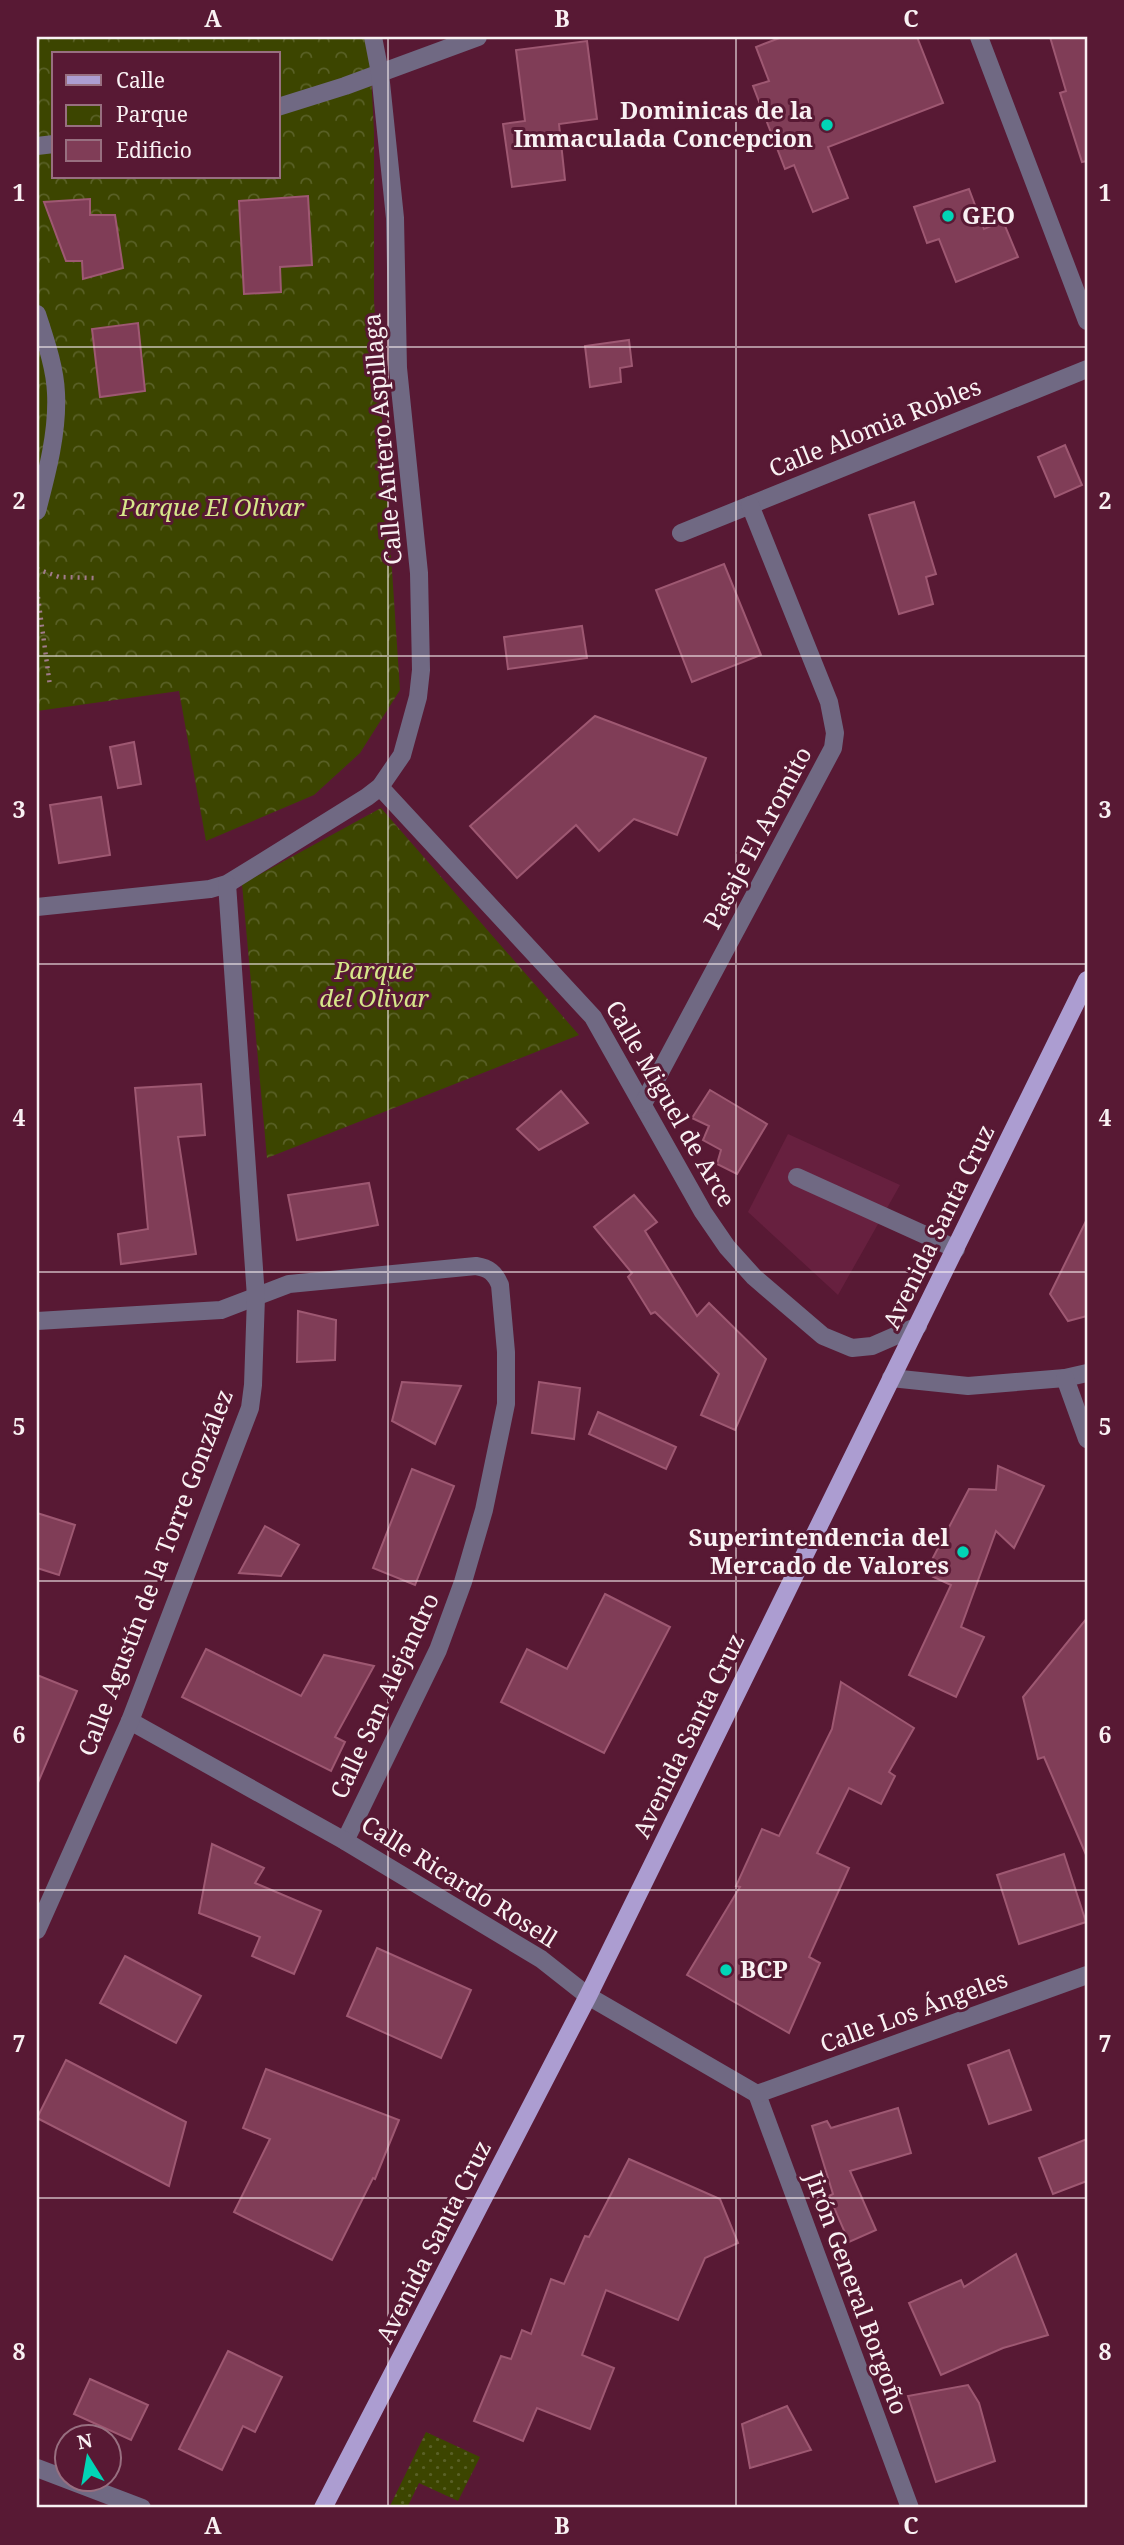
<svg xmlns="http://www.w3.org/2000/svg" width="1124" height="2545" viewBox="0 0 1124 2545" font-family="'Noto Serif',serif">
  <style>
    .built { fill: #67203f }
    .grass { fill: url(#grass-dots) }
    .park { fill: url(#park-crowns); fill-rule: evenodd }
    .building { fill: #803d57; stroke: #9e5872; stroke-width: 2 }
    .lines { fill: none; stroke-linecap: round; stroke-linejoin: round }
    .path { stroke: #a17b8b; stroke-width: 4.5; stroke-dasharray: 2 5; stroke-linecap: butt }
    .minor { stroke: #706983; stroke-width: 18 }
    .major { stroke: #ac9dd1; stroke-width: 18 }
    .grid { fill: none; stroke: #f9f1f3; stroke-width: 2; stroke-opacity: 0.55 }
    .poi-dot { fill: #02d5b6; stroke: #581934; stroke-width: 2.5 }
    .labels { text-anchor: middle; stroke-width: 6; stroke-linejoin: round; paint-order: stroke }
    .poi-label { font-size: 24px; font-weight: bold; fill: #f9f1f3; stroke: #581934; text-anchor: end }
    .street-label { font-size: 24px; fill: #f9f1f3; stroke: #581934 }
    .park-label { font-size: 24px; font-style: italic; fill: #d6e78a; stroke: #581934 }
    .neatline { fill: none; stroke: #f9f1f3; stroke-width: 2.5 }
    .grid-label { font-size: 23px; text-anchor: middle; font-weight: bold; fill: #f9f1f3 }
  </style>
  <defs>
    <pattern id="grass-dots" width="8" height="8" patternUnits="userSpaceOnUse" patternTransform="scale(1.75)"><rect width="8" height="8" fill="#3c4500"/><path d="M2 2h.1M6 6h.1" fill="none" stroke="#596026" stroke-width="1.8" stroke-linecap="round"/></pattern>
    <pattern id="park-crowns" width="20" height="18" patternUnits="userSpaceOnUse" patternTransform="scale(1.75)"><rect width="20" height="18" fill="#3c4500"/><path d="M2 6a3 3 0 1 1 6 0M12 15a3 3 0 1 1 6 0" fill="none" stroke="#596026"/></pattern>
  </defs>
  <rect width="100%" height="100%" fill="#581934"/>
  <path class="built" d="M788,1134L900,1185L838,1295L748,1212Z"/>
  <path class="grass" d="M426,2432L480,2457L458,2501L419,2483L407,2508H389Z"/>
  <g class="park">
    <path d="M37,37H369L374,132V301L400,690L360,753L314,795L206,841L179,691L37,711ZM54,54H278V177H54Z"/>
    <path d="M381,808L579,1035L267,1158L242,884Z"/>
  </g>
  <g class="building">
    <path d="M782,37H917L943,103L828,147L848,198L813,212L794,165L785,169L753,86L769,81L756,47Z"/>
    <path d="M1050,37H1087V161L1082,162L1060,93L1066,91Z"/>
    <path d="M587,41L597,119L559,124L565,180L512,187L503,124L525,121L516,50Z"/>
    <path d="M969,189L984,229L1003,221L1018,257L956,282L939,239L927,243L914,207Z"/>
    <path d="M308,196L312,265L280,267L281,292L244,294L239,201Z"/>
    <path d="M90,199V215H115L123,268L83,279L82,261H66L44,202Z"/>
    <path d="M138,323L145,391L100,397L92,329Z"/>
    <path d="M629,340L632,366L620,368L621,382L590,387L585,346Z"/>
    <path d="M1065,445L1082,485L1055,497L1038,457Z"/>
    <path d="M914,502L936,574L926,577L933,604L899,614L869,515Z"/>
    <path d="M724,564L761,655L692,682L656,590Z"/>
    <path d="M582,626L587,658L508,669L504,637Z"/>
    <path d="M595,716L706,758L677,835L634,819L599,851L576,825L517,878L470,826Z"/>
    <path d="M134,742L141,784L118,788L110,747Z"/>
    <path d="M101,797L110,855L59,863L50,805Z"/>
    <path d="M201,1084L205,1135L178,1137L196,1254L121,1264L118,1234L148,1229L135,1088Z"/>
    <path d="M710,1090L767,1124L737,1174L717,1164L721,1150L703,1140L709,1126L692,1118Z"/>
    <path d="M561,1091L588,1123L539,1150L517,1129Z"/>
    <path d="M369,1183L378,1225L297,1240L288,1195Z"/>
    <path d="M634,1195L657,1222L645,1231L697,1316L709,1303L766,1359L735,1430L701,1415L719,1374L655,1312L651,1314L628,1277L632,1273L594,1227Z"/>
    <path d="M1087,1219V1316L1068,1321L1050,1294Z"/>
    <path d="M298,1311L336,1320L335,1360L297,1362Z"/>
    <path d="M402,1382L461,1386L435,1444L392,1421Z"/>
    <path d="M539,1382L580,1388L574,1439L532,1433Z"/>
    <path d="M598,1412L676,1447L666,1469L589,1434Z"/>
    <path d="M998,1466L1044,1486L1014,1548L996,1531L961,1627L984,1637L956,1697L909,1675L951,1585L925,1573L969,1489L996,1490Z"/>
    <path d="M412,1469L454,1486L415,1585L373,1568Z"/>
    <path d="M37,1513L75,1525L59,1575L37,1568Z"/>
    <path d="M265,1526L299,1545L281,1576L239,1573Z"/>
    <path d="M605,1594L670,1627L604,1753L501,1702L527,1649L567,1669Z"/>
    <path d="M1087,1618V1857L1044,1757L1038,1759L1023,1697Z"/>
    <path d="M206,1649L301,1696L324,1655L374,1666L335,1737L345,1742L331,1771L182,1697Z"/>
    <path d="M37,1675L77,1691L37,1785Z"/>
    <path d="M841,1682L914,1728L889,1772L895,1776L881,1804L849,1788L817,1853L849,1868L809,1957L820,1963L789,2033L687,1975L740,1887L736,1886L762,1829L779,1836L832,1729Z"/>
    <path d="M212,1844L264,1868L255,1883L321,1911L294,1974L252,1956L260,1937L199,1913Z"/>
    <path d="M1064,1854L1086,1922L1019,1944L997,1875Z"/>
    <path d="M377,1948L471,1990L441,2058L347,2016Z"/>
    <path d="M125,1956L201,1996L176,2043L100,2003Z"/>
    <path d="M1009,2050L1031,2110L989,2124L968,2065Z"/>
    <path d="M66,2060L186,2122L169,2186L37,2118Z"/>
    <path d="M266,2069L399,2120L375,2179L373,2178L332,2260L234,2212L270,2139L243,2128Z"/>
    <path d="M898,2108L911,2153L850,2171L876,2230L849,2242L829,2196L833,2194L812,2126L827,2121L831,2128Z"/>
    <path d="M1087,2139V2181L1053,2194L1039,2158Z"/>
    <path d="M629,2159L720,2199L738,2243L705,2258L678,2320L606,2290L582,2355L614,2368L590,2429L537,2408L523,2441L474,2421L501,2356L511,2359L522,2330L531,2334L551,2279L564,2284L585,2236L589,2237Z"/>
    <path d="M1016,2254L1048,2335L1003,2348L941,2375L909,2303L961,2280L964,2287Z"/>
    <path d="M228,2351L282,2377L255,2432L243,2426L222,2470L179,2449Z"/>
    <path d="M90,2379L148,2405L131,2440L74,2414Z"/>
    <path d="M968,2385L979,2403L995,2461L936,2482L908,2396Z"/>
    <path d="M787,2406L811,2450L750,2468L742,2424Z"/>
  </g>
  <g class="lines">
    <g class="path">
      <path d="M37,569L59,577L96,578"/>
      <path d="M37,590L50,686"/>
    </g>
    <g class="minor">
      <path d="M979,37L1087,321"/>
      <path d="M278,107L345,86L478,37"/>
      <path d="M37,146L54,144"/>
      <path d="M37,314C45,339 55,367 56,393C58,432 47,473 37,511"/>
      <path d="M681,533L1087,369"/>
      <path d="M380,787L593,1017L703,1212L727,1247L754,1277L823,1336L852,1348L872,1346L918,1326"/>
      <path d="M37,907L210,889L227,884L367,797L380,787L402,755L418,697L421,670L419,573L398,368L395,218L380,73L373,37"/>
      <path d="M643,1104L833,748L835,733L829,702L750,505"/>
      <path d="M797,1177L956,1249"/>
      <path d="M37,1321L221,1310L289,1284L476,1266C489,1268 495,1273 500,1285L506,1352V1404L484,1510L463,1582L438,1650L345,1841"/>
      <path d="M891,1378L968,1386L1065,1378L1087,1373"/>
      <path d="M1065,1378L1087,1439"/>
      <path d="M130,1721L345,1841L541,1959L588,1996L757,2094"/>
      <path d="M37,1930L130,1721L250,1408L253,1385L256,1297L227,884"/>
      <path d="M757,2094L910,2508"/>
      <path d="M757,2094L1087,1975"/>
      <path d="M37,2468L142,2508"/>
    </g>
    <path class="major" d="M323,2508L588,1996L1087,980"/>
  </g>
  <path class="grid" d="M388,37V2508M736,37V2508M37,347H1087M37,656H1087M37,964H1087M37,1272H1087M37,1581H1087M37,1890H1087M37,2198H1087"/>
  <g class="poi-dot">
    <circle cx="827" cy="125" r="7"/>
    <circle cx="948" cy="216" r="7"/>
    <circle cx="963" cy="1552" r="7"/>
    <circle cx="726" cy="1970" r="7"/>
  </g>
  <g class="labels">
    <g class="poi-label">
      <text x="813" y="119">Dominicas de la<tspan x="813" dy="28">Immaculada Concepcion</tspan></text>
      <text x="962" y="224" text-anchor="start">GEO</text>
      <text x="949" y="1546">Superintendencia del<tspan x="949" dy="28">Mercado de Valores</tspan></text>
      <text x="740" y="1978" text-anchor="start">BCP</text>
    </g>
    <g class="street-label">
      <text transform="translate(875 428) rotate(-22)" y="8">Calle Alomia Robles</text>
      <text transform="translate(383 439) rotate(-95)" y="8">Calle Antero Aspillaga</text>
      <text transform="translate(758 838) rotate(-62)" y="8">Pasaje El Aromito</text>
      <text transform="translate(670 1104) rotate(60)" y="8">Calle Miguel de Arce</text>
      <text transform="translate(939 1227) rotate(-64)" y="8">Avenida Santa Cruz</text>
      <text transform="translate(156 1573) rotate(-69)" y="8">Calle Agustín de la Torre González</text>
      <text transform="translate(385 1696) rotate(-65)" y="8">Calle San Alejandro</text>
      <text transform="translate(689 1736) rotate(-64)" y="8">Avenida Santa Cruz</text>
      <text transform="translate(459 1882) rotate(32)" y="8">Calle Ricardo Rosell</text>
      <text transform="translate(914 2012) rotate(-20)" y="8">Calle Los Ángeles</text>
      <text transform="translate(434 2242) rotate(-63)" y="8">Avenida Santa Cruz</text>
      <text transform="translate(856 2293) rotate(70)" y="8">Jirón General Borgoño</text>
    </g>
    <g class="park-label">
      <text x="212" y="516">Parque El Olivar</text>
      <text x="374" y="979">Parque<tspan x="374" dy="28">del Olivar</tspan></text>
    </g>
  </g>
  <rect width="1124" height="2545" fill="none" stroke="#581934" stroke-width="77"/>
  <rect x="52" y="52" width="228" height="126" fill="#581934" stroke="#986f80" stroke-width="2"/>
  <rect x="66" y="75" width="35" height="10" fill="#ac9dd1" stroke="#986f80" stroke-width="2"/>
  <text x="116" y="88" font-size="21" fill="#f9f1f3">Calle</text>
  <rect x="66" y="105" width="35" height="21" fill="url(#park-crowns)" stroke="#986f80" stroke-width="2"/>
  <text x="116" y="122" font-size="21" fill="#f9f1f3">Parque</text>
  <rect x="66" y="140" width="35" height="21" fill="#803d57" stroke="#986f80" stroke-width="2"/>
  <text x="116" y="158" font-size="21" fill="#f9f1f3">Edificio</text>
  <g transform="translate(88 2458) rotate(349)"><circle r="33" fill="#581934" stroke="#986f80" stroke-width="2"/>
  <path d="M0-5L12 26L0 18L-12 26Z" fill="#02d5b6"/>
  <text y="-10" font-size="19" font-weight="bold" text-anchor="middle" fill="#f9f1f3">N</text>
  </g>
  <rect x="38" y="38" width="1048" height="2468" class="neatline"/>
  <g class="grid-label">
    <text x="213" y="27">A</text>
    <text x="562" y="27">B</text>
    <text x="911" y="27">C</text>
    <text x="19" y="201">1</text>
    <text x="1105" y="201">1</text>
    <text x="19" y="509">2</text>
    <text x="1105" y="509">2</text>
    <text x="19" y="818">3</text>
    <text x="1105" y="818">3</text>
    <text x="19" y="1126">4</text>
    <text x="1105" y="1126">4</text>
    <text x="19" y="1435">5</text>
    <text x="1105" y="1435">5</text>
    <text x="19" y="1743">6</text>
    <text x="1105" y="1743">6</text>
    <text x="19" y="2052">7</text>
    <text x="1105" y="2052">7</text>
    <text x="19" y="2360">8</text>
    <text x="1105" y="2360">8</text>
    <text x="213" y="2534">A</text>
    <text x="562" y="2534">B</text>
    <text x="911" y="2534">C</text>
  </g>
</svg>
